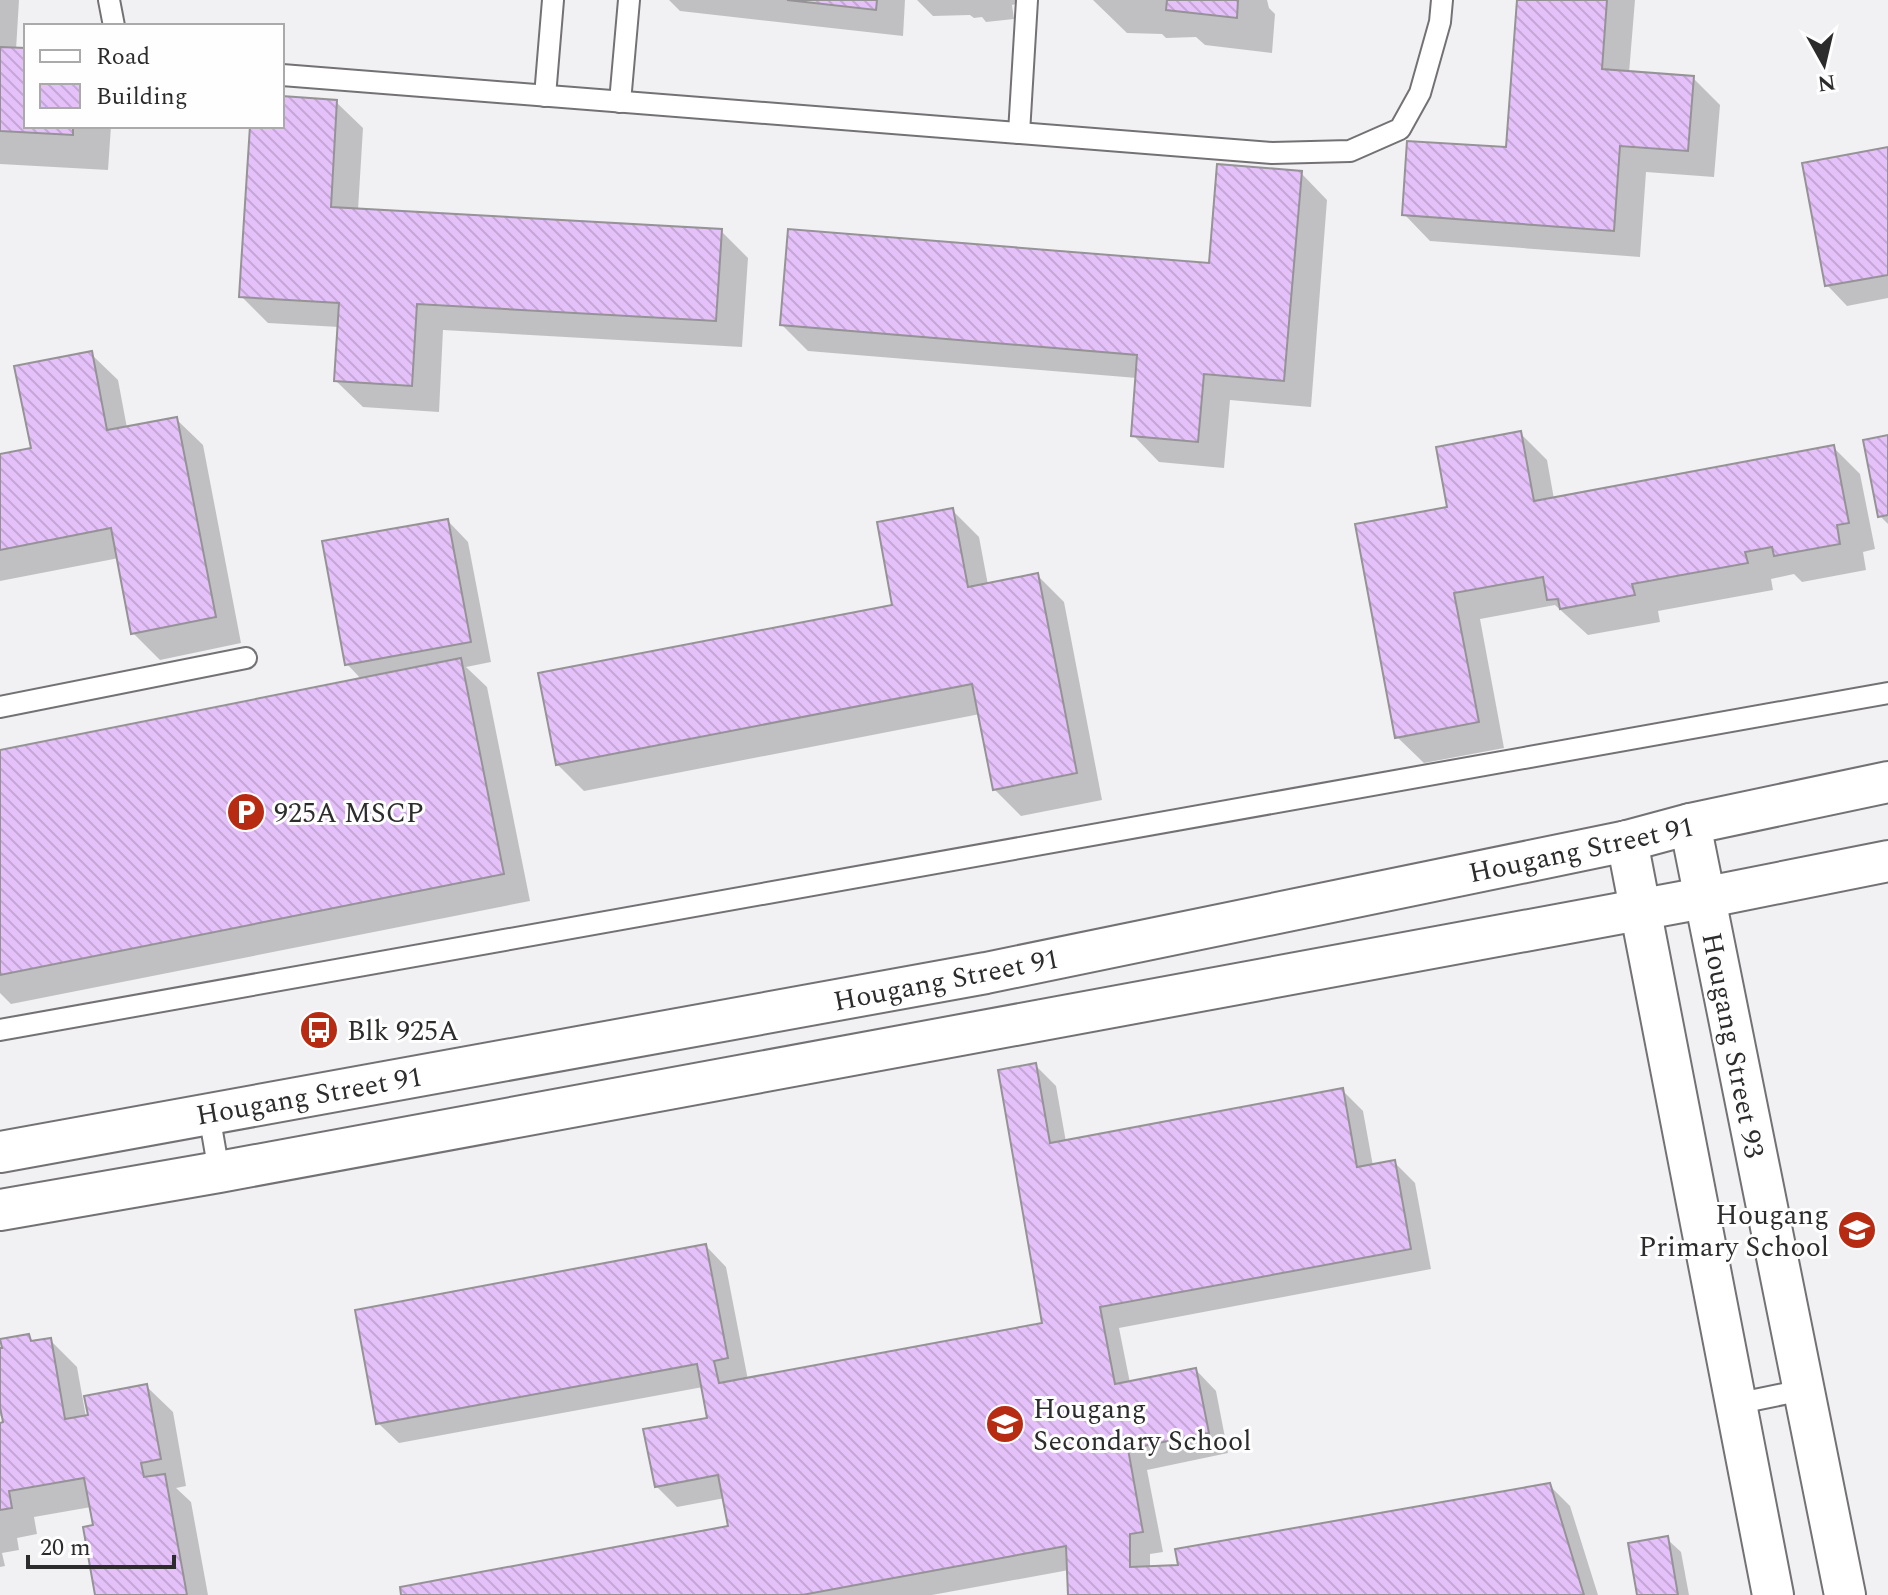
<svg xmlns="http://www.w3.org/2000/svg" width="1888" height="1595" viewBox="0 0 1888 1595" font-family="Spectral,serif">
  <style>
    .shadow { fill: #0003 }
    .building { fill: url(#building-back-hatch); stroke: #959396; stroke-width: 2 }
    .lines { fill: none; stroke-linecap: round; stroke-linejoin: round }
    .lane-casing { stroke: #737174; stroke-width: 24 }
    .street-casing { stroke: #737174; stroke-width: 44 }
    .lane { stroke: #fff; stroke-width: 20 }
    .street { stroke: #fff; stroke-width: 40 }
    .labels { text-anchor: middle; stroke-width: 6; stroke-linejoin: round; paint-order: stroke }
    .poi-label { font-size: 28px; fill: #2c2c2d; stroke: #fefeff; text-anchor: start }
    .street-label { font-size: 28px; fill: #2c2c2d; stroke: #fefeff }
  </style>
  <defs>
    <pattern id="building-back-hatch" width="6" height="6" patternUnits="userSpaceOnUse" patternTransform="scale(2)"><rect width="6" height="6" fill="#e5c1fa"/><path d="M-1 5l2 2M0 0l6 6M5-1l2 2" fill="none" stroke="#c5a6d7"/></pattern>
  </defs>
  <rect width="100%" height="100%" fill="#f1f0f3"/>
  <g class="shadow">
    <path d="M0,0H19L16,50H26V126H111L108,170L0,164Z"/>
    <path d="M669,0H905L903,36L680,11Z"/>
    <path d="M917,0H1015L1016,4L1012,5L1014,19L986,22L982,17L974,18L970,15L933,16Z"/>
    <path d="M1093,0H1267L1269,8L1275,14L1272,53L1205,45L1196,37L1166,38L1162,34L1127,33Z"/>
    <path d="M1519,0H1635L1629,73L1693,78L1720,105L1714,177L1646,172L1640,257L1430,241L1404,214L1508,149Z"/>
    <path d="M282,98L336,102L363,128L358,210L721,231L748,258L742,347L443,330L439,412L363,407L336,381L339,327L268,323L241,296L252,126H282Z"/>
    <path d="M1888,149V298L1847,306L1827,285Z"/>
    <path d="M1301,173L1327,200L1311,407L1230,400L1224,468L1159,462L1133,435L1137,378L808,351L782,325L1211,265Z"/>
    <path d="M91,354L118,380L127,428L176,419L203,445L241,643L160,660L133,633L119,558L0,581V456L33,449Z"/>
    <path d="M1520,433L1547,460L1554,499L1833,447L1860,474L1875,549L1863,552L1866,570L1802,582L1794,574L1771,579L1773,590L1658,611L1660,622L1588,635L1555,605L1480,619L1504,748L1424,763L1397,737L1449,508Z"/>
    <path d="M1888,437V524L1880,516Z"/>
    <path d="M952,510L979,537L988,585L1037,575L1064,602L1102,800L1021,816L994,789L980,714L584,791L557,764L895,606Z"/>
    <path d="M448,521L468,542L491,662L466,667L487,687L530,901L11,1004L0,993V752L362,680L347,664Z"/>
    <path d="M1035,1065L1056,1086L1066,1142L1342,1090L1363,1111L1373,1166L1394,1162L1415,1183L1431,1269L1119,1328L1130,1383L1196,1370L1216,1391L1228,1453L1147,1470L1163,1552L1150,1554V1568L1181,1567L1549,1485L1570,1506L1598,1595H1070L1069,1570L932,1595H404L730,1527L725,1498L677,1507L656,1486L709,1419L703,1387L399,1443L378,1423L706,1246L726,1267L748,1380L1045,1325Z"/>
    <path d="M28,1336L35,1343L50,1340L77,1367L86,1417L146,1386L173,1412L186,1486L176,1488L191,1502L208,1595H97L95,1527L91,1507L34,1517L37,1534L17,1538L19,1550L2,1553L5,1566L0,1567V1425L5,1424L0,1415V1350Z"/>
    <path d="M1667,1539L1681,1552L1689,1595H1639Z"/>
  </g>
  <g class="building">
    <path d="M787,0H877L876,10Z"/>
    <path d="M1167,0H1238L1237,18L1166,10Z"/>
    <path d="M1517,0H1607L1602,69L1694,76L1688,151L1620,146L1614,231L1402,215L1407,141L1506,147Z"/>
    <path d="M0,47L26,48V126H73V135L0,131Z"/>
    <path d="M282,96L337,100L331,207L722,229L716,321L417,304L412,386L334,381L339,303L239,297L250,126H282Z"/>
    <path d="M1888,147V275L1825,286L1802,163Z"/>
    <path d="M1217,164L1302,171L1284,381L1204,374L1198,442L1131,436L1137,355L780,325L788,229L1209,263Z"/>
    <path d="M92,351L107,430L177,417L216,617L131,634L111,528L0,550V454L31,448L14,366Z"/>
    <path d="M1521,431L1534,501L1834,445L1849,523L1837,525L1840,544L1774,556L1772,547L1745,552L1748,563L1632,584L1635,595L1560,609L1558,599L1547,600L1543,577L1454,593L1479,722L1395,738L1355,524L1447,507L1436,447Z"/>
    <path d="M1888,435V515L1878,517L1863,440Z"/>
    <path d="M953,508L968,587L1038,573L1077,773L993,790L972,684L556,765L538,673L892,605L877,522Z"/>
    <path d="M448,519L471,642L345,665L322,541Z"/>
    <path d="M461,658L504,874L0,975V750Z"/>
    <path d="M1036,1063L1050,1143L1343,1088L1357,1167L1395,1160L1411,1249L1100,1307L1115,1384L1196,1368L1209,1433L1128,1449L1143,1532L1130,1534V1567L1178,1565L1175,1549L1550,1483L1584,1595H1068L1066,1546L802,1595H401L400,1587L728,1526L718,1475L655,1487L643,1429L707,1418L697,1364L376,1424L355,1310L706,1244L728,1358L714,1361L719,1383L1042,1323L998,1070Z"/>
    <path d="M29,1334L31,1341L51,1338L65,1419L88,1415L84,1396L147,1384L161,1459L141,1463L144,1477L165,1474L187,1595H95L83,1527L93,1525L84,1478L9,1491L12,1508L0,1510V1423L3,1422L0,1407V1348H2L0,1339Z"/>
    <path d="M1668,1536L1678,1595H1637L1628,1543Z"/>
  </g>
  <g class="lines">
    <defs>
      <g id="lane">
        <path d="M109,0L114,26"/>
        <path d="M282,75L1272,153L1350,151L1400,129L1420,93L1440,22L1442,0"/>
        <path d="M545,96L553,0"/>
        <path d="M620,102L629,0"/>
        <path d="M1019,133L1027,0"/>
        <path d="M0,707L246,658"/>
        <path d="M0,1030L1888,693"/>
        <path d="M209,1114L219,1172"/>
        <path d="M1735,1404L1803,1390"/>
      </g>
      <g id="street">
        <path d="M1690,824L1845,1595"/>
        <path d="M1627,841L1773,1595"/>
        <path d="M0,1152L986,973L1627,841L1690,824L1888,782"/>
        <path d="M0,1210L219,1172L1703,898L1888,861"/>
      </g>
    </defs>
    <use href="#lane" class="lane-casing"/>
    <use href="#street" class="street-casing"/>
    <use href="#lane" class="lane"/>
    <use href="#street" class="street"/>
  </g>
  <defs>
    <symbol id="parking-disc" viewBox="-11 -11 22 22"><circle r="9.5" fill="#b72b13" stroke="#fefeff"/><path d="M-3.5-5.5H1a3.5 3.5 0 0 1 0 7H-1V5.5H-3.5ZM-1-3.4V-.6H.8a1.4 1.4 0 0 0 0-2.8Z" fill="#fff"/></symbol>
    <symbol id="bus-disc" viewBox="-11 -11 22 22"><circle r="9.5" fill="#b72b13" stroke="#fefeff"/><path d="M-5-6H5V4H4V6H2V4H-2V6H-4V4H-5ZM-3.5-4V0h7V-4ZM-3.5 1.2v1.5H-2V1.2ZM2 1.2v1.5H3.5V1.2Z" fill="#fff"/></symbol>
    <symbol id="school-disc" viewBox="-11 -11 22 22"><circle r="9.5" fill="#b72b13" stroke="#fefeff"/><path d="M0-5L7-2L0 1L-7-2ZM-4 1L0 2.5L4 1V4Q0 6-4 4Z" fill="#fff"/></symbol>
  </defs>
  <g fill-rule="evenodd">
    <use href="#parking-disc" x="224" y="790" width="44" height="44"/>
    <use href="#bus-disc" x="297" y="1008" width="44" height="44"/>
    <use href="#school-disc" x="1835" y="1208" width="44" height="44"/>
    <use href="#school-disc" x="983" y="1402" width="44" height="44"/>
  </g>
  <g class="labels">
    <g class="poi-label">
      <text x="274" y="822">925A MSCP</text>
      <text x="347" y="1040">Blk 925A</text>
      <text x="1829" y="1224" text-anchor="end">Hougang<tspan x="1829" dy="32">Primary School</tspan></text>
      <text x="1033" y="1418">Hougang<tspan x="1033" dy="32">Secondary School</tspan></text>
    </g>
    <g class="street-label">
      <text transform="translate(1581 849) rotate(-12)" y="10">Hougang Street 91</text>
      <text transform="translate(946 979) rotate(-11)" y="10">Hougang Street 91</text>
      <text transform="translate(1734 1045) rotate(79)" y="10">Hougang Street 93</text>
      <text transform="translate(309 1095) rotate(-10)" y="10">Hougang Street 91</text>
    </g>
  </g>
  <rect x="24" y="24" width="260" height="104" fill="#fefeff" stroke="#aaaaab" stroke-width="2"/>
  <rect x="40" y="50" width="40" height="12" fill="#ffffff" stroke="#aaaaab" stroke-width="2"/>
  <text x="96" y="64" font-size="24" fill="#2c2c2d">Road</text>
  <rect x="40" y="84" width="40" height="24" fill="url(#building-back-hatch)" stroke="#aaaaab" stroke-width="2"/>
  <text x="96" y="104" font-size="24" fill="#2c2c2d">Building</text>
  <g transform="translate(1824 64) rotate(172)" stroke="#fefeff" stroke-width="6" paint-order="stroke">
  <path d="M0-6L14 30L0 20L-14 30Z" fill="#2c2c2d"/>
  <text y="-12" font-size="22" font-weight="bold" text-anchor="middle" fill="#2c2c2d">N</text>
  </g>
  <path d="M28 1555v12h146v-12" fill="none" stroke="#2c2c2d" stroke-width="4"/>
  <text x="40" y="1555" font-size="24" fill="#2c2c2d" stroke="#fefeff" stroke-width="6" paint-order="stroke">20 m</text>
</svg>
